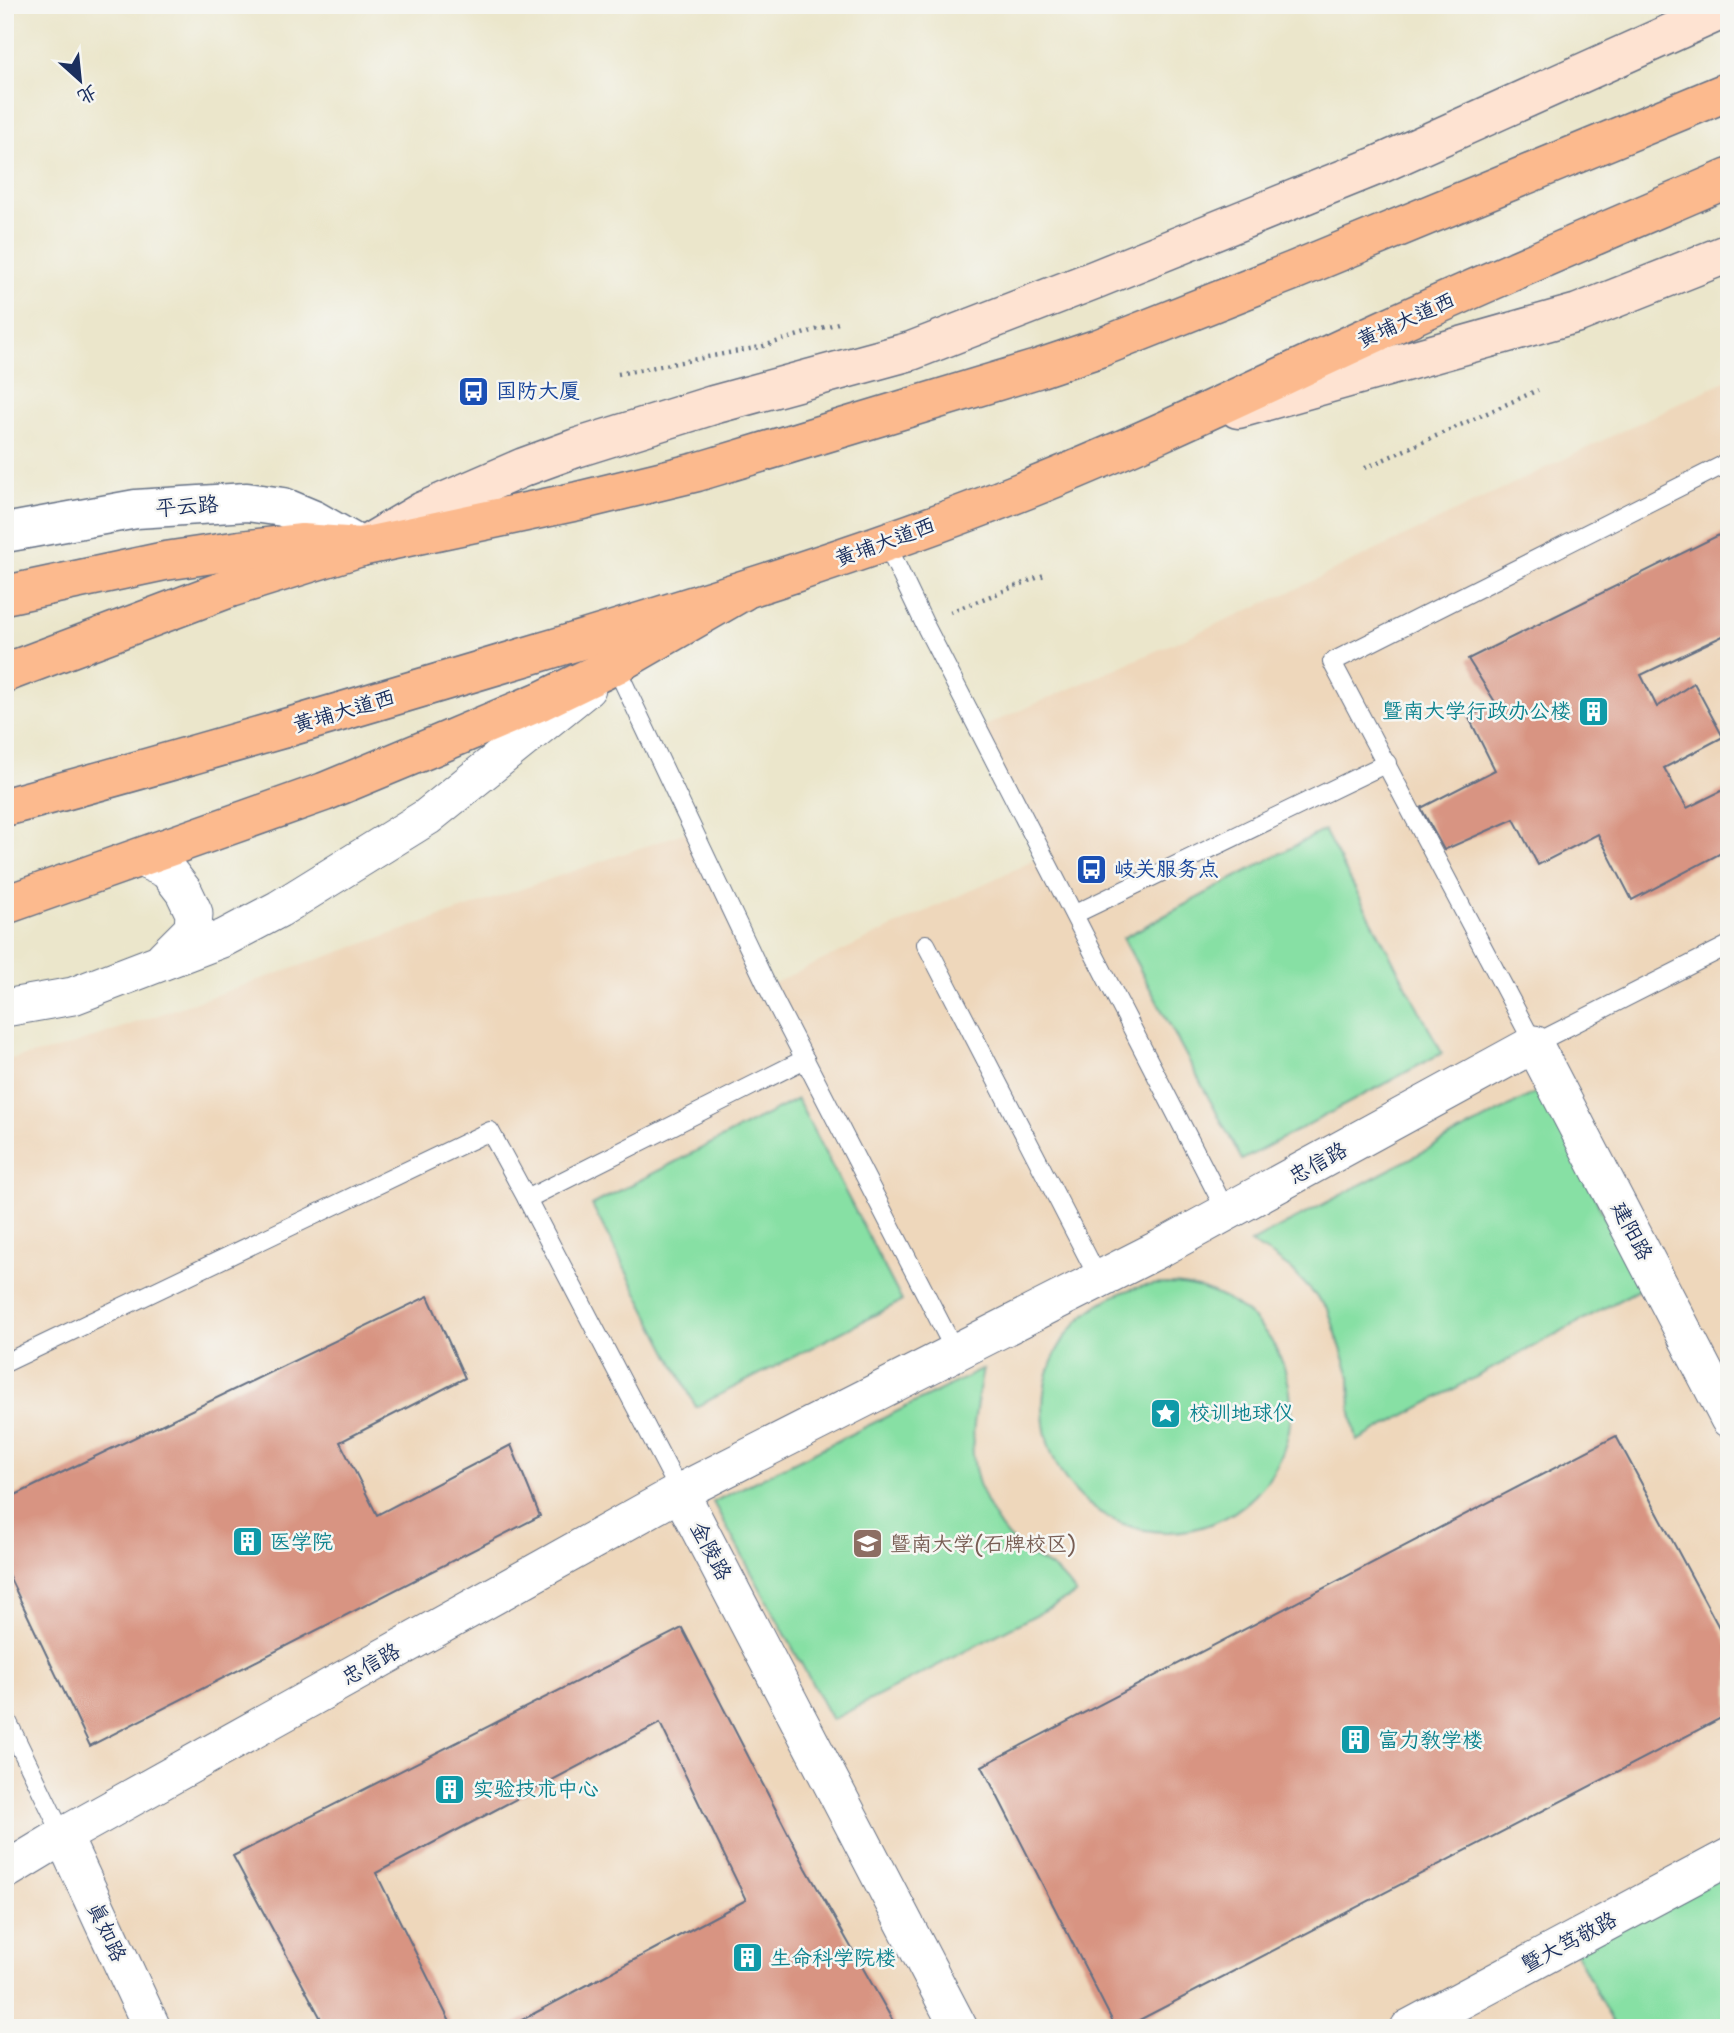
<svg xmlns="http://www.w3.org/2000/svg" width="1734" height="2033" viewBox="0 0 1734 2033" font-family="'Shantell Sans','LXGW WenKai TC',sans-serif">
  <style>
    .built { fill: #eed7bb }
    .green { fill: #87e0a4; stroke: #518881; stroke-width: 2 }
    .building { fill: #d89482 }
    .lines { fill: none; stroke-linecap: round; stroke-linejoin: round }
    .service-casing { stroke: #646f84; stroke-width: 20 }
    .minor-casing { stroke: #646f84; stroke-width: 39 }
    .tertiary-casing { stroke: #646f84; stroke-width: 41 }
    .secondary-casing { stroke: #646f84; stroke-width: 41 }
    .primary-casing { stroke: #646f84; stroke-width: 41 }
    .motorway-casing { stroke: #646f84; stroke-width: 41 }
    .path { stroke: #646f84; stroke-width: 4.5; stroke-dasharray: 2 5; stroke-linecap: butt }
    .service { stroke: #fff; stroke-width: 18 }
    .minor { stroke: #fff; stroke-width: 37 }
    .tertiary { stroke: #fff; stroke-width: 38 }
    .secondary { stroke: #fee3d2; stroke-width: 38 }
    .primary { stroke: #fcba8e; stroke-width: 38 }
    .motorway { stroke: #fcba8e; stroke-width: 38 }
    .labels { text-anchor: middle; stroke-width: 5; stroke-linejoin: round; paint-order: stroke }
    .street-label { font-size: 21px; fill: #1b2f5e; stroke: #f6f6f2 }
    .transit-label { font-size: 21px; fill: #164399; stroke: #f6f6f2; text-anchor: start }
    .culture-label { font-size: 21px; fill: #0d838f; stroke: #f6f6f2; text-anchor: start }
    .education-label { font-size: 21px; fill: #785e54; stroke: #f6f6f2; text-anchor: start }
  </style>
  <rect width="100%" height="100%" fill="#f6f6f2"/>
  <filter id="ink" filterUnits="userSpaceOnUse"><feTurbulence type="fractalNoise" baseFrequency=".0143" numOctaves="2"/><feDisplacementMap in="SourceGraphic" scale="14" xChannelSelector="R" yChannelSelector="G"/><feConvolveMatrix kernelMatrix="1 2 1 2 8 2 1 2 1" color-interpolation-filters="sRGB"/></filter>
  <filter id="wash" filterUnits="userSpaceOnUse"><feTurbulence type="fractalNoise" baseFrequency=".00686" numOctaves="4" result="noise"/><feDisplacementMap in="SourceGraphic" scale="28" xChannelSelector="R" yChannelSelector="G"/><feGaussianBlur stdDeviation="1.57" result="paint"/><feColorMatrix in="noise" values="0 0 0 0 0 0 0 0 0 0 0 0 0 0 0 0 0 1.4 0 .05"/><feComposite in="paint" operator="in"/></filter>
  <g filter="url(#wash)">
    <rect width="100%" height="100%" fill="#ebe6cb"/>
    <path class="built" d="M1729,379V2028H5V1060L60,1049L689,831L768,986L1045,855L978,729L1292,591Z"/>
    <g class="green">
      <path d="M1324,830L1442,1053L1242,1160L1123,938Z"/>
      <path d="M1542,1089L1640,1289L1357,1441L1351,1413L1350,1376L1328,1309L1292,1270L1273,1256L1250,1243Z"/>
      <path d="M797,1099L902,1301L696,1407L592,1205Z"/>
      <circle cx="1167" cy="1408" r="124"/>
      <path d="M983,1369C978,1394 971,1430 973,1455C976,1487 993,1525 1018,1546C1043,1566 1056,1564 1076,1594L832,1720L713,1502Z"/>
      <path d="M1729,1857V2028H1615L1570,1941Z"/>
    </g>
    <g id="blocks">
      <g class="building">
        <path d="M1729,530V633L1641,675L1657,707L1694,683L1723,737L1664,768L1687,808L1729,787V849L1632,900L1598,834L1538,865L1514,819L1444,850L1421,808L1495,770L1468,716L1497,705L1468,659Z"/>
        <path d="M428,1296L465,1378L340,1442L377,1515L511,1445L540,1516L90,1746L5,1568V1500Z"/>
        <path d="M1616,1436L1729,1646V1714L1124,2028H1116L982,1766Z"/>
        <path d="M682,1628L806,1868L897,2028H507L746,1900L660,1723L376,1873L453,2028H326L233,1856Z"/>
      </g>
    </g>
  </g>
  <g filter="url(#ink)">
    <use href="#blocks" fill-opacity="0" stroke="#646f84" stroke-width="2"/>
    <g class="lines">
      <defs>
        <g id="service">
          <path d="M1729,462L1332,662L1534,1044L1729,945"/>
          <path d="M886,543L926,627L1227,1213"/>
          <path d="M615,665L767,986L956,1353"/>
          <path d="M1075,914L1387,763"/>
          <path d="M926,944L1099,1279"/>
          <path d="M5,1363L490,1131L527,1199"/>
          <path d="M680,1492L527,1199L805,1059"/>
          <path d="M5,1716L63,1836"/>
        </g>
        <g id="minor">
          <path d="M140,858L167,870L184,892L194,913L193,929L164,958"/>
          <path d="M5,1008L73,996L224,938L279,909L427,817L587,688"/>
          <path d="M63,1836L152,2028"/>
          <path d="M5,1871L63,1836L680,1492"/>
          <path d="M959,2028L680,1492L1161,1248L1534,1044L1729,1419"/>
          <path d="M1409,2028L1729,1857"/>
        </g>
        <path id="tertiary" d="M5,533L136,509L247,502L283,507L314,520L361,547"/>
        <g id="secondary">
          <path d="M1238,409L1578,313L1729,253"/>
          <path d="M369,543L423,511L524,467L576,448L713,405L911,351L1094,280L1376,166L1729,7"/>
        </g>
        <g id="primary">
          <path d="M5,673L230,588L361,547L578,501L697,472L1037,369L1099,348L1293,271L1729,91"/>
          <path d="M5,807C184,759 361,706 538,653C703,603 868,553 1028,489C1149,441 1264,384 1382,330C1497,277 1613,228 1729,178"/>
        </g>
        <g id="motorway">
          <path d="M5,595L165,561L240,550L302,543L361,547"/>
          <path d="M5,905L324,792L437,745L541,701L615,665L743,591"/>
        </g>
      </defs>
      <use href="#service" class="service-casing"/>
      <use href="#minor" class="minor-casing"/>
      <use href="#tertiary" class="tertiary-casing"/>
      <use href="#secondary" class="secondary-casing"/>
      <use href="#primary" class="primary-casing"/>
      <use href="#motorway" class="motorway-casing"/>
      <g class="path">
        <path d="M618,374L760,347L838,323"/>
        <path d="M1365,468L1538,390"/>
        <path d="M950,612L1044,575"/>
      </g>
      <use href="#service" class="service"/>
      <use href="#minor" class="minor"/>
      <use href="#tertiary" class="tertiary"/>
      <use href="#secondary" class="secondary"/>
      <use href="#primary" class="primary"/>
      <use href="#motorway" class="motorway"/>
    </g>
  </g>
  <defs>
    <symbol id="bus-square" viewBox="-11 -11 22 22"><rect x="-9" y="-9" width="18" height="18" rx="4" fill="#1a4fb4" stroke="#f6f6f2"/><path d="M-5-6H5V4H4V6H2V4H-2V6H-4V4H-5ZM-3.5-4V0h7V-4ZM-3.5 1.2v1.5H-2V1.2ZM2 1.2v1.5H3.5V1.2Z" fill="#fff"/></symbol>
    <symbol id="building-square" viewBox="-11 -11 22 22"><rect x="-9" y="-9" width="18" height="18" rx="4" fill="#0f9aa8" stroke="#f6f6f2"/><path d="M-4-6H4V6H1V3H-1V6H-4ZM-2.5-4.3h1.7v1.8h-1.7ZM.8-4.3h1.7v1.8H.8ZM-2.5-1h1.7V.8h-1.7ZM.8-1h1.7V.8H.8Z" fill="#fff"/></symbol>
    <symbol id="sight-square" viewBox="-11 -11 22 22"><rect x="-9" y="-9" width="18" height="18" rx="4" fill="#0f9aa8" stroke="#f6f6f2"/><path d="M0-6L1.8-2.2L6-1.7L2.9 1.2L3.7 5.4L0 3.3L-3.7 5.4L-2.9 1.2L-6-1.7L-1.8-2.2Z" fill="#fff"/></symbol>
    <symbol id="university-square" viewBox="-11 -11 22 22"><rect x="-9" y="-9" width="18" height="18" rx="4" fill="#8d6e63" stroke="#f6f6f2"/><path d="M0-5L7-2L0 1L-7-2ZM-4 1L0 2.5L4 1V4Q0 6-4 4Z" fill="#fff"/></symbol>
  </defs>
  <g fill-rule="evenodd">
    <use href="#bus-square" x="456" y="374" width="35" height="35"/>
    <use href="#building-square" x="1576" y="694" width="35" height="35"/>
    <use href="#bus-square" x="1074" y="852" width="35" height="35"/>
    <use href="#sight-square" x="1148" y="1396" width="35" height="35"/>
    <use href="#building-square" x="230" y="1524" width="35" height="35"/>
    <use href="#university-square" x="850" y="1526" width="35" height="35"/>
    <use href="#building-square" x="1338" y="1722" width="35" height="35"/>
    <use href="#building-square" x="432" y="1772" width="35" height="35"/>
    <use href="#building-square" x="730" y="1940" width="35" height="35"/>
  </g>
  <g class="labels">
    <g class="street-label">
      <text transform="translate(1406 320) rotate(-24)" y="7">黄埔大道西</text>
      <text transform="translate(187 506) rotate(-4)" y="7">平云路</text>
      <text transform="translate(885 542) rotate(-20)" y="7">黄埔大道西</text>
      <text transform="translate(344 711) rotate(-16)" y="7">黄埔大道西</text>
      <text transform="translate(1318 1163) rotate(-29)" y="7">忠信路</text>
      <text transform="translate(1632 1231) rotate(62)" y="7">建阳路</text>
      <text transform="translate(711 1551) rotate(62)" y="7">金陵路</text>
      <text transform="translate(371 1664) rotate(-29)" y="7">忠信路</text>
      <text transform="translate(107 1932) rotate(65)" y="7">真如路</text>
      <text transform="translate(1569 1942) rotate(-28)" y="7">暨大笃敬路</text>
    </g>
    <g class="transit-label">
      <text x="496" y="398">国防大厦</text>
      <text x="1114" y="876">岐关服务点</text>
    </g>
    <g class="culture-label">
      <text x="1571" y="718" text-anchor="end">暨南大学行政办公楼</text>
      <text x="1189" y="1420">校训地球仪</text>
      <text x="270" y="1549">医学院</text>
      <text x="1378" y="1747">富力教学楼</text>
      <text x="473" y="1796">实验技术中心</text>
      <text x="770" y="1965">生命科学院楼</text>
    </g>
    <g class="education-label">
      <text x="890" y="1551">暨南大学(石牌校区)</text>
    </g>
  </g>
  <rect width="1734" height="2033" fill="none" stroke="#f6f6f2" stroke-width="28"/>
  <g transform="translate(80 80) rotate(153)" stroke="#f6f6f2" stroke-width="5" paint-order="stroke">
  <path d="M0-5L12 26L0 18L-12 26Z" fill="#1b2f5e"/>
  <text y="-10" font-size="19" font-weight="bold" text-anchor="middle" fill="#1b2f5e">北</text>
  </g>
</svg>
